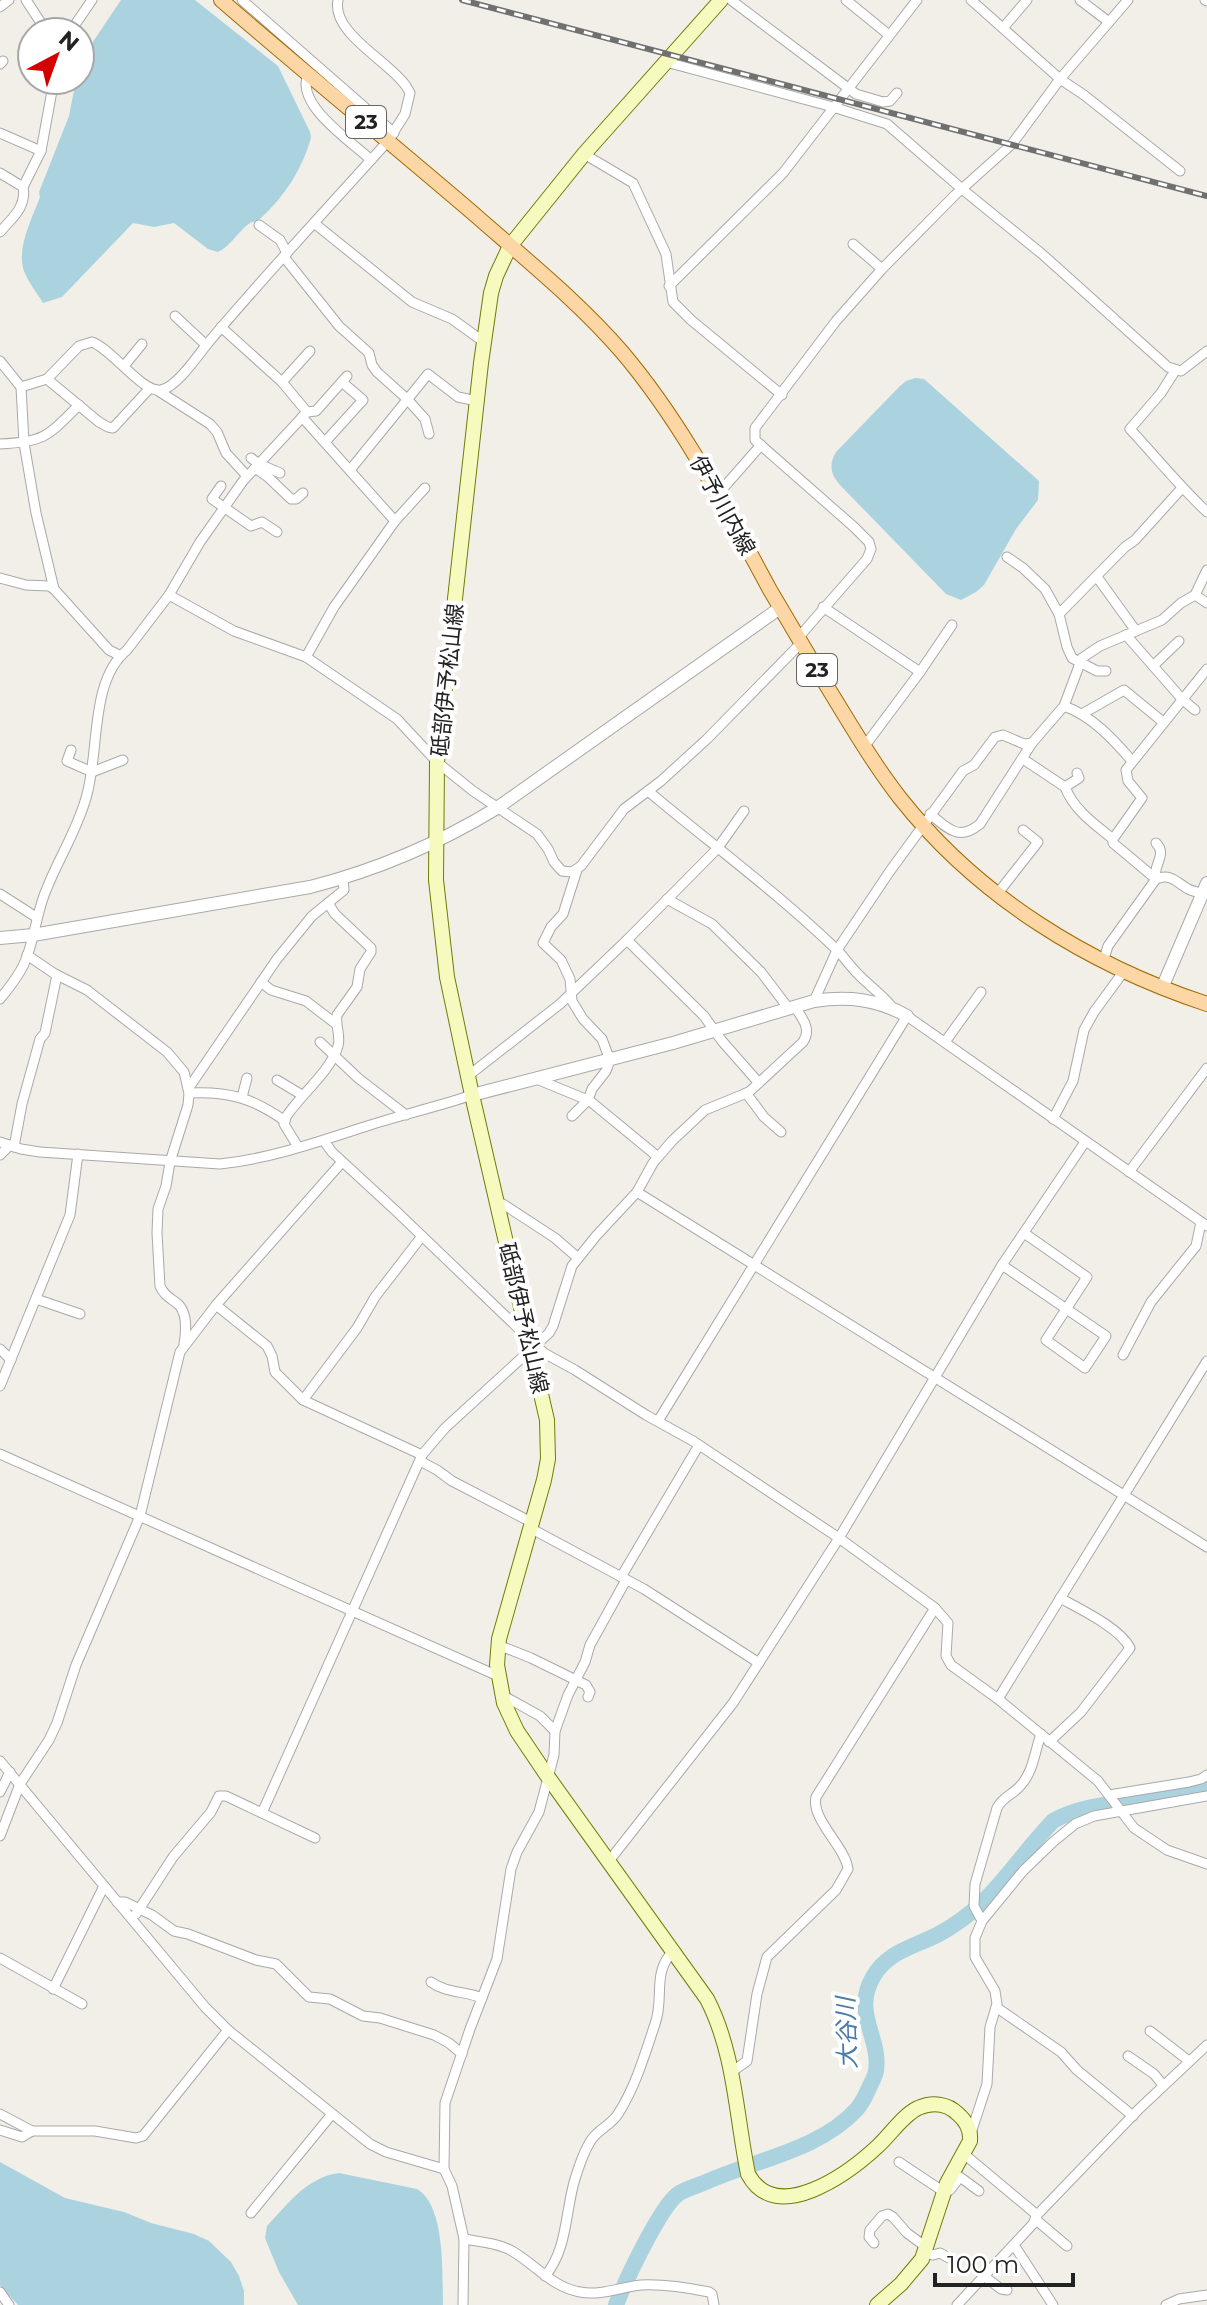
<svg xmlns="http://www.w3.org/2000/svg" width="1207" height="2305" viewBox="0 0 1207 2305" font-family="Montserrat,'Noto Sans JP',sans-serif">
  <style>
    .water { fill: #aad3df }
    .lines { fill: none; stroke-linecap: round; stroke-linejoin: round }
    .river { stroke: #aad3df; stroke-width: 16 }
    .minor-casing { stroke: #a9a9a9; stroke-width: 11 }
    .tertiary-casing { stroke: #a9a9a9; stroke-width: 14 }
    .secondary-casing { stroke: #707d05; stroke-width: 16 }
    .primary-casing { stroke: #a06b00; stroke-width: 16 }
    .minor { stroke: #fff; stroke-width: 9 }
    .tertiary { stroke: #fff; stroke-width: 12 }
    .secondary { stroke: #f7fabf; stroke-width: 14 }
    .primary { stroke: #fcd6a4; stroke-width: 14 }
    .rail-casing { stroke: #707070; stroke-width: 6 }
    .rail { stroke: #fff; stroke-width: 3; stroke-dasharray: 9; stroke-linecap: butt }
    .labels { text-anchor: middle; stroke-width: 8; stroke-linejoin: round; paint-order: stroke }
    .shield { fill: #fff; stroke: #646464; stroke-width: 2 }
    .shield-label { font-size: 20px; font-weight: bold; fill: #222 }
    .street-label { font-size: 22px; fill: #222; stroke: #fff }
    .water-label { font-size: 24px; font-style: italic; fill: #4a7aab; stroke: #fff }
  </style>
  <rect width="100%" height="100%" fill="#f2efe9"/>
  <g class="water">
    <path d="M121,0H195L278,66L310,132L311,138C302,169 285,196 261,218C256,222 251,221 246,226C236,235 230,246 218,252L208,249L174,223L154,227L133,223L62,297L43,303C37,293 28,282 24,271C16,248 32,219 40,197L39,192L69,116L76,80H80V61Z"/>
    <path d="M915,378L924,379L933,387L1039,481L1038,500L1016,529L984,585L976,592L961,600L946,594L839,484C830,473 829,464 836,452L899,387L906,381Z"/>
    <path d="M0,2162L65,2198L124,2212L151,2223L194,2234L209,2241L231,2262L239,2276L244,2291V2305H18L0,2285Z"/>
    <path d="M339,2173L417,2189C446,2206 442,2275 443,2305H298L279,2272L265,2238L267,2226C288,2204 307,2177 339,2173Z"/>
  </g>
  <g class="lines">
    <path class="river" d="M616,2305C625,2282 660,2207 678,2194C685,2189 697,2186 706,2182C755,2160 820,2150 857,2109C862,2103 866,2095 869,2088C871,2083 875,2077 876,2071C881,2037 852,2013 873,1977C887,1952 913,1947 937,1935C992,1906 1012,1864 1053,1821C1077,1807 1105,1805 1132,1801C1157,1798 1182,1791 1207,1787"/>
    <defs>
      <g id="minor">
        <path d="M26,0L47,32"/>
        <path d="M242,0L394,133"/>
        <path d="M731,0L856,94L883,102L890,101L897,93"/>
        <path d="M846,0L889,35"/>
        <path d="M971,0L1060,79L1084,95L1180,171"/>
        <path d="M1080,0L1109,22"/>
        <path d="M1205,0L1207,1"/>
        <path d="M0,7L9,0"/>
        <path d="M1003,28L1027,0"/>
        <path d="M70,32L92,0"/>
        <path d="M666,62L833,107L887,124L962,189L1042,254L1168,367L1181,371L1207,351"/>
        <path d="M0,64L3,61"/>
        <path d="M308,75C295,105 351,141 371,160"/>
        <path d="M0,133L41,151"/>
        <path d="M584,154L633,183L666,254L673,302L691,320L782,395"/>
        <path d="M0,173L23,187C27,207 12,218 0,232"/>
        <path d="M23,187L41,151L54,80"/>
        <path d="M314,223L412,302L452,319L484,342"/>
        <path d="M259,225L280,240L287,253"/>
        <path d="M853,244L882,269"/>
        <path d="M284,257L339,326L369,353L372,365L377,372L407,399L425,419L429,434"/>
        <path d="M669,286L783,173L917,0"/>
        <path d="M175,316L206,345"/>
        <path d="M0,361L21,387L47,379L79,346L92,342C112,349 142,393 161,390C177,387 198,355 208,343C266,274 328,208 388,141L405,114L410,93L406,86C389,61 331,33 338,0"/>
        <path d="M124,366L142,344"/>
        <path d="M1175,371L1161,393L1130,429C1156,457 1179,486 1207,512"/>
        <path d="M47,379L99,422L108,427L113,428L150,388"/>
        <path d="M282,382L310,351"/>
        <path d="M21,387L24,443L36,513L54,589"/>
        <path d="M157,390L210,424L217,432L226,453L247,476"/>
        <path d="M307,412L316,411L347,376"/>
        <path d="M302,417L395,521L334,607L306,657"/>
        <path d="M325,442L363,400L342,382"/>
        <path d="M0,444C45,442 48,436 79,405"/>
        <path d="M251,458L259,464L280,473"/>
        <path d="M255,468L268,477L291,499H296L303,493"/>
        <path d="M350,470L428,374L458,397L477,401"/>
        <path d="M221,486L212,499L251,526L262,522L277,532"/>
        <path d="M718,494L761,445"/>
        <path d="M395,521L425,488"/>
        <path d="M1007,557L1023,568L1045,589L1059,614L1067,647L1072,658L1097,671H1106"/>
        <path d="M1097,577L1136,631"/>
        <path d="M0,578L26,585L49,586L54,589L109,650L119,655"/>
        <path d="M169,595L234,631L306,657L397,719L437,762L473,791L537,834L548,849L554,862L562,871L572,872L581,866L624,809L661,781L707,739L801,643"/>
        <path d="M1195,595L1207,603"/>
        <path d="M823,607L920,672L864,747"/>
        <path d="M1059,614L1125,547L1135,540L1182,488"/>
        <path d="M1126,635L1182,699L1195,710"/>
        <path d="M798,638L867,559L871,549L869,542L854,527L755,440V428L836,321L882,269L955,195L1012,144L1060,79L1128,0"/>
        <path d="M1153,666L1179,641"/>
        <path d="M920,672L952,625"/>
        <path d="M1064,706C1092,716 1113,739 1132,761"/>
        <path d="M1082,714L1124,690L1163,722"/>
        <path d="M71,750L67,761L92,772L123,760"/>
        <path d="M1023,759L1065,787"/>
        <path d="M1077,773L1079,778L1065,787C1074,810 1094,824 1113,839"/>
        <path d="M648,791C711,844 778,893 837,950C844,957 850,966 857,973C868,985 882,994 892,1007"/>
        <path d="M930,814C948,828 958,842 980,824L1032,743"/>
        <path d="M1156,843C1168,855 1152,865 1156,879"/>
        <path d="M1156,879L1113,843V839L1142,798L1128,781L1126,770L1207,669"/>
        <path d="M998,893L1038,842L1023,830"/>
        <path d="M0,894L36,917"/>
        <path d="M667,899L712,924L761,972L789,1009"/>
        <path d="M627,940L704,1016L722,1041L758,1082"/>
        <path d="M27,955L55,974L87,990L167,1052L184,1072L189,1093L188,1105L170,1162L166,1186L158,1209L157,1233L160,1286C164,1296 171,1298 179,1305C188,1315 186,1332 184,1344"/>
        <path d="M1103,962L1108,946L1156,879C1171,873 1176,882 1188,889C1190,890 1199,893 1202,893"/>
        <path d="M261,982L271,990L306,1001L336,1024"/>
        <path d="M0,999C9,988 18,977 24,964C35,940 36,912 47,888C59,858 77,830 86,798C100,753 89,681 127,650L169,595L200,542L243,481L307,412L282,382L221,327"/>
        <path d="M814,1001L837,950L890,871L963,771L974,765L995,737L1003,735L1024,744L1032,743L1064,706L1082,658L1100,646L1162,620L1181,603L1195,595L1207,570"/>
        <path d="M320,1042L358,1078L406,1115"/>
        <path d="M945,1042L981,992"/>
        <path d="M468,1076L560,1004L627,940L717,849L744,811"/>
        <path d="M277,1080L302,1095"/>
        <path d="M539,1080L590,1101L658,1157"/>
        <path d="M188,1089L277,959L312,916L344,890L343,878"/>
        <path d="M189,1093C228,1091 253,1098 285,1121"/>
        <path d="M746,1093L764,1117L781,1132"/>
        <path d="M242,1097L247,1078"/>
        <path d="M572,1116L588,1100L592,1089L606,1071L610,1060L602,1039L583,1019L572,1001L570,979L561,960L543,943L551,927L563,914L577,870"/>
        <path d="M1053,1119L1073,1081L1084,1030L1094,1012L1124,971"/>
        <path d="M324,1141L332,1152L396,1211L544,1353L575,1370L646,1415L693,1441L839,1538L935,1608L948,1623L946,1656L951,1665L998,1699L1098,1781L1134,1828L1167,1850L1207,1864"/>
        <path d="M0,1142L21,1149L40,1152L220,1164C269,1159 317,1142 364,1127C400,1115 437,1107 472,1095"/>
        <path d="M14,1147L22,1104L40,1039L45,1033L57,975"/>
        <path d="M298,1147L284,1124L286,1117C300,1095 331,1071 338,1046C341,1035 335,1026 337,1015L357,987L360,969L371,952V948L335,914L328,903"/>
        <path d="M0,1155L10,1145"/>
        <path d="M1129,1172L1207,1068"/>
        <path d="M637,1192L1207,1547"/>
        <path d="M498,1205L503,1204L555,1238L578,1258"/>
        <path d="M1002,1265L1106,1336L1085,1368L1046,1340L1087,1277L1024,1233"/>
        <path d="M36,1299L80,1314"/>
        <path d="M216,1305L267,1346L272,1356L275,1372L303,1400L422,1455"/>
        <path d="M0,1349L11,1360"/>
        <path d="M1123,1355L1151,1302L1196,1246L1201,1222"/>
        <path d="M0,1386L70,1215L78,1154"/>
        <path d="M303,1400L357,1328L375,1297L422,1236"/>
        <path d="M658,1421L907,1016L1207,1226"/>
        <path d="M0,1454L498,1676"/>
        <path d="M420,1461L437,1470L452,1481L531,1522"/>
        <path d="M530,1528L644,1589L759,1663"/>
        <path d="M621,1577L699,1445"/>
        <path d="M498,1645L531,1658L586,1685L590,1692L588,1697"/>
        <path d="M502,1695L540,1716L555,1731"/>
        <path d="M998,1699L1207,1361"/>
        <path d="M1049,1742L1081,1712L1130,1648C1120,1628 1080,1609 1060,1598"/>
        <path d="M0,1761L205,2007L228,2030L370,2144L386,2152L444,2169"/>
        <path d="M0,1792L10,1772"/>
        <path d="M1109,1795L1189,1782L1201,1779L1207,1775"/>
        <path d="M262,1813L422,1455L445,1428L549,1333L553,1326L572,1266L596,1236L637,1192L653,1163L672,1141L705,1110L749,1092L803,1042C812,1029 802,1018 795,1007"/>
        <path d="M0,1836L20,1784L49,1740L57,1723L76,1665L140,1516L180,1352L216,1305L342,1162"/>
        <path d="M609,1861L733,1703L839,1538L1002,1265L1085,1142"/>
        <path d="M117,1902H125L152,1915L174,1931L188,1934L256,1960L276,1964L309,1997L330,1999L363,2016L380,2018L434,2035L449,2043L462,2054"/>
        <path d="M136,1914L173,1857L211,1812L219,1796H226L315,1838"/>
        <path d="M982,1921L974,1906L975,1884L997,1808C1003,1796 1013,1795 1021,1785C1033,1772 1035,1751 1041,1734"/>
        <path d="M0,1958L82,2004"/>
        <path d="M431,1982C446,1993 465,1991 482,1998"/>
        <path d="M53,1989L104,1886"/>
        <path d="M996,2007L1061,2052L1077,2070L1133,2116"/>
        <path d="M1150,2031L1189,2061"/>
        <path d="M1128,2056L1154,2074L1163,2085"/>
        <path d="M730,2073L747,2061L757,1994L767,1957L836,1890L848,1869C845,1846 811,1820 816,1797L935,1608"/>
        <path d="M0,2114L32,2131H95L136,2138L143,2136L228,2030"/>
        <path d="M0,2130L22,2137L32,2131"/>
        <path d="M971,2133L987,2084L990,2027L997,2004L995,1991L975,1957V1938L982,1921L1023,1871L1053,1842L1075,1824L1094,1816L1207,1796"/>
        <path d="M964,2154L1037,2215"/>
        <path d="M899,2162L944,2192"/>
        <path d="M946,2188L950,2190L960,2177L979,2191"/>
        <path d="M251,2213L332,2114"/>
        <path d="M1035,2219L1067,2246"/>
        <path d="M464,2239C480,2242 498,2243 512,2251C536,2265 552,2287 580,2292C601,2296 621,2287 641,2285C662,2284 689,2288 709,2292L712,2294L714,2305"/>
        <path d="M874,2243L869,2237L870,2230L882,2216L888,2214L893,2217L907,2233L926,2247"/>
        <path d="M1014,2245L1053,2305"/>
        <path d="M925,2252L933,2255L940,2253L949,2258"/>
        <path d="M545,2276C568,2249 565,2211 575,2179C579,2166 584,2150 592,2139C599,2129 611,2125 618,2114C635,2088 645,2054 655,2024C665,1997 651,1973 674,1950"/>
        <path d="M984,2276L1001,2289L1007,2290"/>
        <path d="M0,2292L9,2305"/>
        <path d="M463,2305L464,2239L452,2186L444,2169L445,2103L470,2029L497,1959L511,1869L517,1852L539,1812L554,1755L555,1731L568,1695L585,1662L590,1645L626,1580"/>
        <path d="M957,2305L1033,2224L1037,2215L1139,2109L1207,2045"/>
        <path d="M1166,2305L1179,2299L1207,2295"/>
      </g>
      <g id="tertiary">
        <path d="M0,938L33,935L310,887C377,870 438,844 497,808L780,608"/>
        <path d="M1162,988L1207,883"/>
        <path d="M472,1095L673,1043L814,1001C848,996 877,999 907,1016"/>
      </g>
      <path id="secondary" d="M721,0L584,154L510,246L496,276L491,293L481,363L437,762L436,880L447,977L472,1095L547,1420L548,1459L544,1480L499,1639L497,1665L504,1703L517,1731L548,1777L707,1999C735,2053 736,2116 748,2174C776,2227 849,2173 878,2146C891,2134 902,2116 918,2108C932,2102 947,2103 958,2114C966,2121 971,2130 970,2141L947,2183L922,2259L901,2284L877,2305"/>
      <path id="primary" d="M221,0C304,72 390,142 474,214C524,258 578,301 622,352C683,424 725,507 770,590C788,621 807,652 825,683C849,722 872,762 900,798C978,897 1089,965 1207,1004"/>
    </defs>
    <use href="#minor" class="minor-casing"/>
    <use href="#tertiary" class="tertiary-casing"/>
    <use href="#secondary" class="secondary-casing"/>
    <use href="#primary" class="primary-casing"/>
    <use href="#minor" class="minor"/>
    <use href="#tertiary" class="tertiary"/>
    <use href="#secondary" class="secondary"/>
    <use href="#primary" class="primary"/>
    <defs>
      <path id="rail" d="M462,0L1207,196"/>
    </defs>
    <use href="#rail" class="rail-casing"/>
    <use href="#rail" class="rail"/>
  </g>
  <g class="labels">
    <g class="shield">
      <rect x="346" y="106" width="40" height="32" rx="6"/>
      <rect x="797" y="654" width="40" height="32" rx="6"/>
    </g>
    <g class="shield-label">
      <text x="366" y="129">23</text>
      <text x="817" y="677">23</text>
    </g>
    <g class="street-label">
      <text transform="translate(723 505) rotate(61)" y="8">伊予川内線</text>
      <text transform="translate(447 680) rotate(-84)" y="8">砥部伊予松山線</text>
      <text transform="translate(524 1318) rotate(77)" y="8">砥部伊予松山線</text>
    </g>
    <g class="water-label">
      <text transform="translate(847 2033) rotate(-92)" y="8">大谷川</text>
    </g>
  </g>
  <g transform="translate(56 56) rotate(41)"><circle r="38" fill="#ffffff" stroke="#a7a7a7" stroke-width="2"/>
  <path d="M0-6L14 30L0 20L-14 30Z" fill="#d40000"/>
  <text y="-12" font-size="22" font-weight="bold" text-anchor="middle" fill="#222222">N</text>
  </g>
  <path d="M935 2273v12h138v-12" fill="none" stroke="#222222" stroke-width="4"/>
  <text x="947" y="2273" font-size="24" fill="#222222" stroke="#ffffff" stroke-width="6" paint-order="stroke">100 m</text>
</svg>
